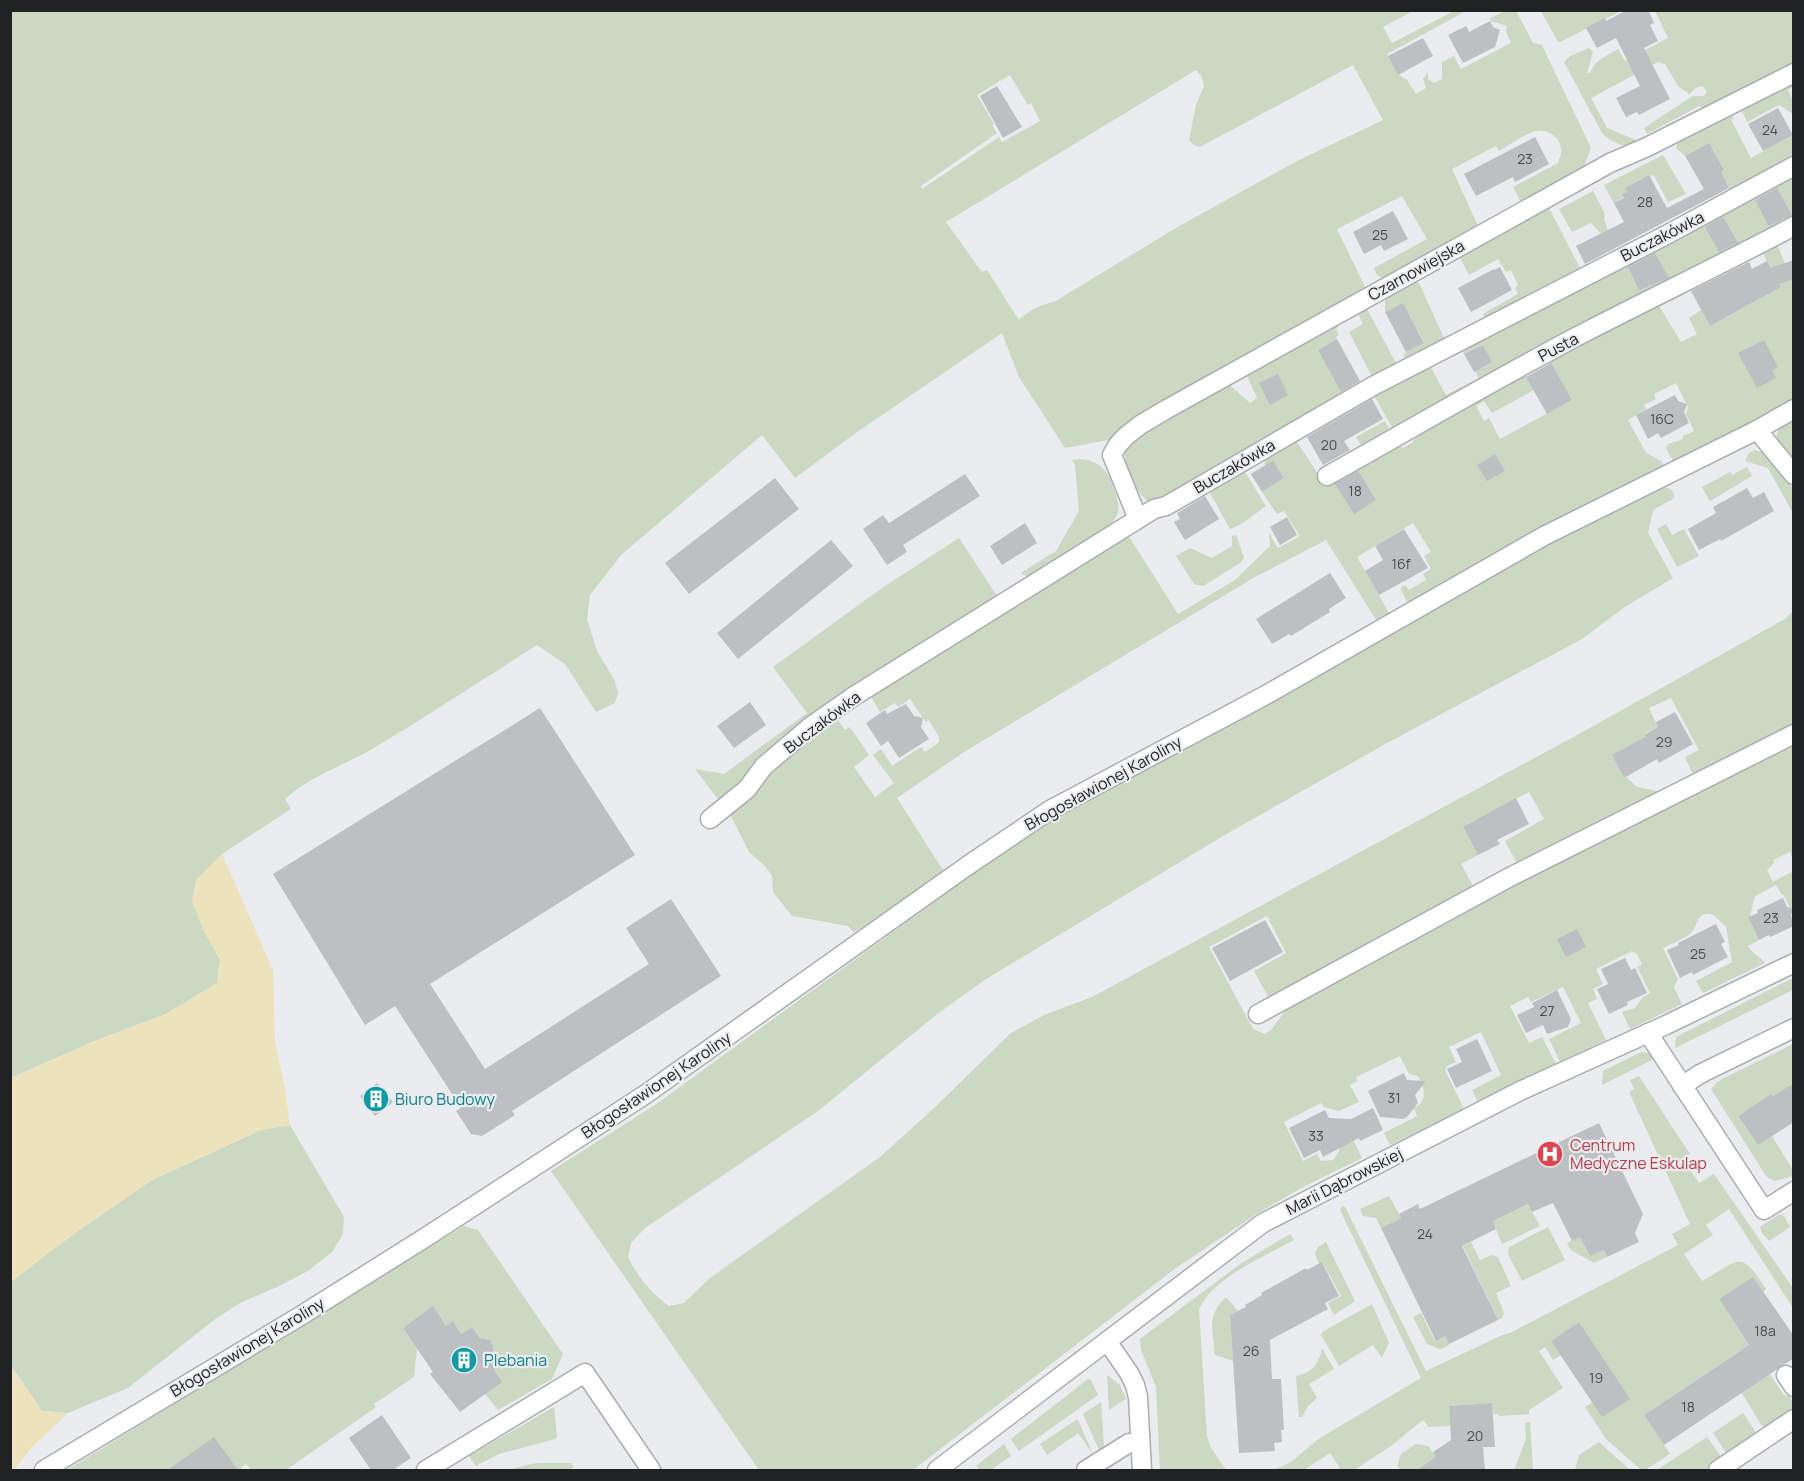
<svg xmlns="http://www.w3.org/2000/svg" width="1804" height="1481" viewBox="0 0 1804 1481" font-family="Manrope,sans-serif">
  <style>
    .green { fill: #cbd8c2; fill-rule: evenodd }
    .sand { fill: #ece3bd }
    .building { fill: #bdc0c3 }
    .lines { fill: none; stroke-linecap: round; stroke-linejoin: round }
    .street-casing { stroke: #abadb0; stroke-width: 21 }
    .street { stroke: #fff; stroke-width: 18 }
    .labels { text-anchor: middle; stroke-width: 4.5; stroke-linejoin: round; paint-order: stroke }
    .number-label { font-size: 14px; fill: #484a4b }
    .street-label { font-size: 16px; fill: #212223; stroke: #eaecf0 }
    .culture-label { font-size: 16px; fill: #0d838f; stroke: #eaecf0; text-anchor: start }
    .health-label { font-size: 16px; fill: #be3a42; stroke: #eaecf0; text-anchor: start }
  </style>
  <rect width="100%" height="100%" fill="#eaecf0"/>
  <g class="green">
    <path d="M11,11H1413L1383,27L1392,43L1454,11H1466L1387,54L1398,74L1407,80L1416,94L1426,88L1423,79L1428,72V79L1434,83L1442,79V62L1454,56L1461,69L1511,43L1506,32L1507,26L1491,21L1490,18L1505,11H1516L1533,43L1542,45L1548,58L1591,148L1583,169L1522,204L1513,187L1558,163C1559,158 1562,154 1561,149C1561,138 1548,129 1537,131C1526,133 1509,145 1499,151L1496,146L1452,169L1479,228L1386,280L1377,275L1374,268L1427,239L1402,196L1337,229L1367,291L1113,439L1065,448L1019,377L1002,333L853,435L795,478L762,435L621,555L590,595L587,619L597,651L615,681L618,693L615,703L596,712L565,664L537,645C483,679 431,714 377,746C346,765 311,775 285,799L291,809L222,854L196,880L203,929L220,960L217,983L166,1014L97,1040L11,1078ZM1353,65L1383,120L1297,161L1181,225L1054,302C1039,305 1030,310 1019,320L987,270L982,272L946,222L1196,70L1202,77L1204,86L1196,105L1189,140L1194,145L1200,147ZM1010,75L1028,105L1031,103L1040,121L1002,142L999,137L922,189L921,186L997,133L992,125L994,124L977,95Z"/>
    <path d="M1541,11H1621L1562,41L1558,42Z"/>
    <path d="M1655,11H1793V67L1708,111L1699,106L1647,134L1644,128L1688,99L1693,96H1704L1707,92L1704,87C1695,85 1695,91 1689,94L1678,86L1665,64L1658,62L1591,98L1607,128L1636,140L1635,143C1622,149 1612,142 1602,133L1564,62L1570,56L1589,48L1593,52L1587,73H1590C1595,60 1606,56 1618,49L1625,61L1668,38Z"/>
    <path d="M1793,81V87L1788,90L1793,101V114L1779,105L1747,122L1741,108Z"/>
    <path d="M1729,114L1734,118L1731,120L1751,158L1793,135L1794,137L1793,160L1732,194L1726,182L1704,188L1700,183L1724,170L1709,143L1685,156L1676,148L1679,139Z"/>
    <path d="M1663,155L1686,194L1668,202L1654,176L1649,175L1625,188L1627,192L1623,194L1624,197L1614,203L1604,185Z"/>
    <path d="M1793,172V220L1363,448L1356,437L1385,421L1389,428L1392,427L1372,392L1429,364L1446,395L1479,378L1475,371L1491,362L1483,345L1464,354L1461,346Z"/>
    <path d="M1593,191L1605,214L1604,219L1609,233L1603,236L1591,223L1572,232L1559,209Z"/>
    <path d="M1548,206L1582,272L1476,323L1485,318L1483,314L1518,294L1515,288L1518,285L1511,270L1506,272L1498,259L1469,275L1459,256Z"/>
    <path d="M1775,246L1779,248L1791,279H1793V402L1675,461H1673L1666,448L1668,444L1683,439V436L1694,431L1686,414L1688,407L1676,383L1654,394L1656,399L1644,405L1646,409L1628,420L1646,453L1661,461L1664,466L1543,529L1410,607L1400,588L1405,585L1409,590L1426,580L1423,574L1431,569L1424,556L1431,552L1413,523L1357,557L1392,618L1380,626L1326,540L1255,577L1115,661L964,752L897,798L941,867L947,872L883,916L854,932L848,926L792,916L773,892L772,876L765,866L749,852L732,818L695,769L724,774L807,713L773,667L882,588L959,538L999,599L825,711L750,766L753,775H768L844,709L847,714L838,720L845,730L850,727L869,755L854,767L875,797L894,783L873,755L881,749L892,766L921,747L925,752L939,742V737L929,720L926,722L910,699L898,707L895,703L880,712L871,697L875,695L874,690L1128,535L1178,614L1235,580L1270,546L1269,533L1278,548L1300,536L1284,511L1277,514L1262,492L1284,478L1273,460L1265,465L1263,454L1293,436L1324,483L1393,442L1403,448L1412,443L1422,427L1523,372L1534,390L1492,413L1484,401L1476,406L1484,421L1489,418L1500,439L1572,400L1548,359L1658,304L1681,342L1697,334L1689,318L1701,310L1710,326L1781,287L1761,250Z"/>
    <path d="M1412,281L1419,283L1445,340L1407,363L1403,354L1424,342L1403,303L1385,312V298Z"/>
    <path d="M1365,309L1368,311L1398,367L1372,377L1349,332L1363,324L1358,313Z"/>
    <path d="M1335,322L1338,327L1336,329L1339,335L1336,337L1337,339L1318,350L1344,397L1154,505C1136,496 1123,467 1125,448L1147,428L1224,383L1232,387L1250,403L1257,398L1248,378L1249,373Z"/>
    <path d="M1793,417V467C1778,446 1765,434 1793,417Z"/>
    <path d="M1755,450L1764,453L1793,488V513L1768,468L1745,461L1749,453Z"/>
    <path d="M1079,459C1094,460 1105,466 1111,481C1114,490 1120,502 1118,512C1115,531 1049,568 1032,580L1021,573L1056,551L1079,511L1075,465L1072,460Z"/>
    <path d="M1747,467L1752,476L1710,501L1702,487L1730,472L1732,475Z"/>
    <path d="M1245,472L1266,506C1254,514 1243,525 1230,529L1210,493Z"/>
    <path d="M1662,486L1671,489L1674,494L1673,499L1653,510L1648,533L1673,578L1625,607L1582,639L1387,743L1223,836L986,979L936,1015L818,1111L645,1228L631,1243L628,1257C638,1277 651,1293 669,1306L684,1303L710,1278L880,1157L933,1109L1011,1033L1044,1015L1092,997L1579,734L1785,619L1793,611V724L1693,775L1685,757L1699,750L1671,698L1649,708L1658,727L1644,734L1645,737L1612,755L1624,778L1626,777L1637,787L1661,792L1518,865L1505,841L1544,819L1529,792L1463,827L1478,855L1461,864L1474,888L1269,998L1254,971L1286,953L1267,916L1209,947L1253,1029L1265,1034L1272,1029L1285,1011L1305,994L1793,738V859L1790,852L1773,860L1774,863L1767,870L1773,882L1793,871V914L1784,895H1782L1776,885L1755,896L1750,916L1748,917L1759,940L1748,946C1752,954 1760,956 1765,963L1703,993L1696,981L1732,962L1726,927L1714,915C1694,910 1700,926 1690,934C1682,940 1672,943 1663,948L1678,979L1674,987L1682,1004L1630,1029L1622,1012L1635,1008L1643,997L1650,993L1637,967L1642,964L1637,954L1632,951L1596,969L1603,984L1593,989L1597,999L1588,1003L1606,1040L1560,1062L1549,1039L1581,1023L1563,987L1531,1002L1528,997L1510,1006L1529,1043L1542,1037L1556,1064L1478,1102L1472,1090L1501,1075L1481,1032L1449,1047L1456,1062L1447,1066L1445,1070L1464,1109L1390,1145L1384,1133L1417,1116L1414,1108C1428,1101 1425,1088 1418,1076L1409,1074L1400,1056L1356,1077L1357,1081L1350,1085L1359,1102L1339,1111L1324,1107L1321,1103L1284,1122L1303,1161L1317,1154L1321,1161L1333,1160L1339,1151L1345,1123L1362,1158L1303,1187L1258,1213L1176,1268L913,1470H759L551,1171L655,1105L1058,812L1590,517Z"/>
    <path d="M1666,524L1672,535L1684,529L1699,556L1677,567L1657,529Z"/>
    <path d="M1236,535L1244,558L1240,563L1203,586L1194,584L1176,556L1190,548L1212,558L1232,546V536Z"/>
    <path d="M1793,978V990L1675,1048L1676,1037Z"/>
    <path d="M1793,1044V1083L1774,1098L1771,1094L1738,1116L1758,1145L1772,1136L1793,1170V1176L1775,1181L1767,1177L1761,1168L1711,1089L1717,1082L1724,1078Z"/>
    <path d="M1641,1052L1649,1053L1656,1058L1602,1085L1603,1071Z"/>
    <path d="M1639,1076L1690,1154L1683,1159L1699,1183L1714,1174L1793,1288V1308L1729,1209L1706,1225L1713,1235L1684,1254L1702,1281C1739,1261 1739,1247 1766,1289L1763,1292L1753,1277L1719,1299L1750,1347L1738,1352L1644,1415L1670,1454L1645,1470H1641L1606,1439L1585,1407L1592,1402L1629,1399L1579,1322L1551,1341L1561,1355L1553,1360L1545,1347L1539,1351L1563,1388L1529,1410V1414L1499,1416V1414H1493L1492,1403L1449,1406L1450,1426L1429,1427L1423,1420L1391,1446L1354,1470H1337L1340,1468L1330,1453L1304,1470H1160L1156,1387L1141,1350L1140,1339L1240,1264L1290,1234L1294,1240C1265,1256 1214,1277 1199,1309L1207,1436L1211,1448L1226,1470C1239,1470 1267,1472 1278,1468C1294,1463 1307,1447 1320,1438L1421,1378L1341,1212L1340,1209L1343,1206L1345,1207L1426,1371L1500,1336L1512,1332L1678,1245L1672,1234L1690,1224L1629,1092L1634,1089L1630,1080Z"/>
    <path d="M290,1125L344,1217L343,1234L332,1252L308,1271L277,1287L240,1303L214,1320L128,1388L68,1413L42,1411L11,1366L10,1282L75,1233L152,1180L261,1130Z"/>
    <path d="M1389,1196L1401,1218L1381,1228L1376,1218L1363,1216L1360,1209Z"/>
    <path d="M1528,1204L1540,1226L1502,1244L1493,1221Z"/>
    <path d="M1780,1214L1784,1216L1790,1227L1769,1241L1762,1233L1760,1227Z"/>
    <path d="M464,1226L478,1230L563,1354L552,1379L498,1410L485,1394L494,1370L499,1366L490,1353C493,1347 493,1344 488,1339H481L472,1327L461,1334L453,1321L446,1326L433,1307L403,1328L417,1349L414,1377L374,1404L376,1407L286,1470H252L246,1464L238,1470L213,1438L167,1470H67Z"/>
    <path d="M1548,1227L1565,1260L1522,1281L1508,1254L1509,1247Z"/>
    <path d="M1580,1237L1590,1256L1604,1250L1607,1257L1594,1263L1571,1250L1567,1243Z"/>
    <path d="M1326,1242L1355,1301L1334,1315L1328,1303L1341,1296L1323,1263L1319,1264L1315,1254L1318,1247Z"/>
    <path d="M1471,1242L1480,1260L1492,1255L1498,1257L1511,1286L1496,1293L1504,1313L1502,1318L1498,1320L1463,1246Z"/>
    <path d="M1226,1297L1238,1311L1230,1315L1233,1361L1215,1355C1213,1330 1206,1316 1226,1297Z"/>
    <path d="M1372,1304L1389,1343L1382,1358L1373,1345L1339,1366L1321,1335L1322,1332Z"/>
    <path d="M1421,1313L1435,1341L1445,1336L1449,1344L1448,1346L1440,1349L1427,1344L1413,1317Z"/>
    <path d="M1322,1348L1334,1369L1309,1384L1317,1398L1308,1406L1302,1417H1299L1296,1376C1312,1373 1319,1364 1322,1348Z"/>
    <path d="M1769,1373L1784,1395L1790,1397L1793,1404L1791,1411L1764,1429L1741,1392Z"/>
    <path d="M1107,1375L1120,1385L1126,1399L1109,1410Z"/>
    <path d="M1088,1379L1091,1380L1098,1395L1019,1451L1011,1439Z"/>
    <path d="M1101,1402L1104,1446L1099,1450L1083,1414Z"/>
    <path d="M554,1407L557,1437L555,1439L499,1454L476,1466L469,1456Z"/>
    <path d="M1743,1413L1757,1434L1727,1454L1713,1433Z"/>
    <path d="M1076,1420H1078L1093,1454L1078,1433L1047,1455L1040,1444Z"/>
    <path d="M1530,1422L1533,1470H1514L1526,1439L1525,1423Z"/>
    <path d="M1707,1437L1722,1458L1704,1470H1657Z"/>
    <path d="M1599,1442L1630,1470H1575L1579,1455Z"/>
    <path d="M1004,1444L1011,1456L991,1470H980L976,1466Z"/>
    <path d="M1416,1444L1428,1446L1436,1457L1416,1470H1401L1397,1466L1401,1454Z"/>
    <path d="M537,1463H571L574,1467L569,1470H506Z"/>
  </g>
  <g class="sand">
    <path d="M222,854L273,970L275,1042L285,1089L290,1125L261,1130L152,1180L75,1233L11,1282V1078L97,1040L166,1014L217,983L220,960L203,929L192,902L196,880Z"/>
    <path d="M10,1366L42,1411L68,1413L32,1447L14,1470H10Z"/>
  </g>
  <g class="building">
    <path d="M1627,10H1648L1654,23L1650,25L1658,41L1644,48L1670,99L1639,115L1637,112L1626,117L1616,98L1640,86L1616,38L1597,48L1586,28L1605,18L1606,21Z"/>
    <path d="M1490,21L1493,27L1500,30L1495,47L1463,63L1448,35L1466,26L1469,32Z"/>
    <path d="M1423,38L1433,56L1398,75L1388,56Z"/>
    <path d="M997,86L1022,127L1003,138L980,96Z"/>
    <path d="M1778,108L1793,135L1763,151L1748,124Z"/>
    <path d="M1535,137L1549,164L1515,182L1513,177L1476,196L1464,174Z"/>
    <path d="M1709,143L1724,170L1721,172L1729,188L1585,264L1576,246L1624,222L1614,203L1624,198L1622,194L1627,192L1625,188L1649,175L1667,208L1704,189L1685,156Z"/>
    <path d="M1777,188L1792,215L1769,226L1755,200Z"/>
    <path d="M1393,211L1408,239L1384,251L1381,245L1364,254L1353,232Z"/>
    <path d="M1723,217L1738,243L1719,252L1705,227Z"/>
    <path d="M1655,253L1669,278L1639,290L1628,267Z"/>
    <path d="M1794,260V279L1779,284L1781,287L1710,326L1691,291L1749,262L1752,269L1767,261L1771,268Z"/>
    <path d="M1500,267L1512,290L1471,312L1458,288L1494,269V270Z"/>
    <path d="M1403,303L1424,343L1406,352L1385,312Z"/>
    <path d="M1337,339L1360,381L1341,392L1318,350Z"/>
    <path d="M1764,340L1778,367L1772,370L1776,378L1757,388L1738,353Z"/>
    <path d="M1483,345L1492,362L1474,372L1464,354Z"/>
    <path d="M1551,363L1572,400L1547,414L1526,377Z"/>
    <path d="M1278,374L1288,395L1270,405L1259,383Z"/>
    <path d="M1675,395L1678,401L1687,404L1684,412L1689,423L1661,438L1658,433L1648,439L1636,415Z"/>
    <path d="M1372,399L1383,419L1344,441L1350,450L1323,465L1307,437Z"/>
    <path d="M1495,454L1505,471L1487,481L1477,465Z"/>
    <path d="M1273,460L1284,478L1262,492L1251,474Z"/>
    <path d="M1358,471L1376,500L1354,514L1335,484Z"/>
    <path d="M965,474L980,496L903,545L907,552L887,565L863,529L883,515L889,523Z"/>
    <path d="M775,478L799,509L689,594L665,563Z"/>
    <path d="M1747,488L1753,498L1764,492L1774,511L1721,541L1720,539L1699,550L1688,529L1716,513L1713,507Z"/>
    <path d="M1205,496L1219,519L1185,540L1174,522L1180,519L1177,513Z"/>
    <path d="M1287,517L1297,535L1280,545L1270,527Z"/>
    <path d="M1025,523L1037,543L1002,565L990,546Z"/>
    <path d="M1404,529L1428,568L1379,595L1365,571L1383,560L1375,546Z"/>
    <path d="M831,540L853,566L738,659L717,633Z"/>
    <path d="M1330,573L1346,598L1329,609L1330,612L1291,636L1289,634L1272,644L1256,619Z"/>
    <path d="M750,702L766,725L734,748L717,726Z"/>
    <path d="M906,704L914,716L923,718L921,727L929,739L899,758L888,741L881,746L866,723L885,710L887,714Z"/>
    <path d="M540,708L635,855L430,984L485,1069L649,964L626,928L671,899L721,976L512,1111L515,1115L482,1136L471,1134L456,1111L461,1108L395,1006L365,1025L273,874Z"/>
    <path d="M1675,712L1693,744L1659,763L1657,759L1624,778L1612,755L1645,737L1644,735L1658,727L1656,722Z"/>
    <path d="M1516,798L1529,824L1497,840L1500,844L1478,855L1463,827Z"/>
    <path d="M1783,898L1787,907L1794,909L1791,915L1794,926L1770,937L1769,935L1759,940L1748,917L1758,913L1757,910Z"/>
    <path d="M1265,920L1283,952L1230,981L1212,948Z"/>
    <path d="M1716,924L1725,942L1721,944L1728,957L1693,975L1692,972L1680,978L1667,950L1679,945L1678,943Z"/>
    <path d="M1577,929L1586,947L1566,957L1557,939Z"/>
    <path d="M1625,958L1631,970L1635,968L1647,993L1627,1002L1628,1005L1609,1014L1597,989L1608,984L1601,969Z"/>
    <path d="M1557,990L1571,1019L1568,1027L1547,1034L1543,1025L1526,1033L1517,1015L1534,1007L1532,1003Z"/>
    <path d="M1477,1039L1492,1071L1456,1088L1447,1069L1462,1062L1456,1049Z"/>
    <path d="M1404,1073L1407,1080L1426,1081L1415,1095L1418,1103L1408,1116L1404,1119L1380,1117L1368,1091Z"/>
    <path d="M377,1083L393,1102L375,1116L360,1096Z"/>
    <path d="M1794,1083V1122L1758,1145L1738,1116L1771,1094L1773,1096Z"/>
    <path d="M1373,1108L1383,1130L1360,1141L1359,1138L1323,1157L1320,1150L1304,1158L1289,1128L1325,1110L1329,1118L1351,1119Z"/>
    <path d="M1599,1123L1643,1214L1635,1233L1639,1242L1607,1257L1604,1250L1590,1256L1580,1237L1572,1241L1553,1203L1532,1212L1528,1204L1493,1221L1496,1229L1462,1246L1498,1320L1449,1344L1445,1336L1436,1341L1381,1228L1401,1218L1399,1214L1418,1204L1420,1209Z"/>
    <path d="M1322,1262L1339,1296L1325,1303L1328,1309L1270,1340L1272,1379H1281L1284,1430H1281L1282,1442L1274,1443L1275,1451L1239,1453L1230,1315L1246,1307L1245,1305L1262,1295L1261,1293L1306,1268L1307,1270Z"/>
    <path d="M1753,1277L1794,1336V1358L1664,1445L1644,1415L1749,1345L1719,1299Z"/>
    <path d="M433,1306L446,1326L453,1321L461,1334L472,1327L480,1338L490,1340L493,1347L492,1356L499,1366L494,1370L502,1382L460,1412L430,1374L433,1372L403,1328Z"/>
    <path d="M1579,1322L1630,1399L1602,1417L1551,1341Z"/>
    <path d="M1492,1403L1495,1447H1483L1485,1470H1416L1436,1457L1433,1452L1451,1440L1449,1406Z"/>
    <path d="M382,1415L411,1458L393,1470H371L349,1438Z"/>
    <path d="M214,1437L238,1470H167Z"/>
  </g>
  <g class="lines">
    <defs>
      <g id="street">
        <path d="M1757,430L1794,475"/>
        <path d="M1327,476C1409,430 1491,382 1574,338C1647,300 1721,265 1794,226"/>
        <path d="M1138,519L1112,455L1117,446L1125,437L1140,425L1167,409L1610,163L1647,147L1794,73"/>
        <path d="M710,819L747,789L764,766L783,750L811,726L851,698L1138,519L1154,509L1166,506L1373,386L1668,234L1794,166"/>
        <path d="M1258,1014L1508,878L1794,734"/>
        <path d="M1648,1033L1764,1210L1794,1191"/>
        <path d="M1682,1086L1700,1074L1794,1028"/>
        <path d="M1107,1341L1129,1373L1135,1385L1138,1397L1142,1470"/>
        <path d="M1786,1375L1794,1387"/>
        <path d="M44,1470L297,1318L423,1239L646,1094L967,866L1050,810L1264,696L1544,536L1757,430L1794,409"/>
        <path d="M426,1470L585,1373L651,1470"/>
        <path d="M937,1470L1263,1223L1520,1091L1666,1025L1794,963"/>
        <path d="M1086,1470L1129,1443H1140"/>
        <path d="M1718,1470L1794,1419"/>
      </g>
    </defs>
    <use href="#street" class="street-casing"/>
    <use href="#street" class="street"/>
  </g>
  <defs>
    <symbol id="building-disc" viewBox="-11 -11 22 22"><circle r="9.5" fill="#0f9aa8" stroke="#eaecf0"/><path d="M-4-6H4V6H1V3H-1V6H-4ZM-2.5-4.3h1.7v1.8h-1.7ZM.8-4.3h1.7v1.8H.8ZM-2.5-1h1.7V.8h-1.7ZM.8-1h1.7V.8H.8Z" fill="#fff"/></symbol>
    <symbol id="hospital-disc" viewBox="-11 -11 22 22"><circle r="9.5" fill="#e0444e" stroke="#eaecf0"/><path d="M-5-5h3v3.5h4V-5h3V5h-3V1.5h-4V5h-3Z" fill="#fff"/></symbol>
  </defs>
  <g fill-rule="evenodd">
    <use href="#building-disc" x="361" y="1084" width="30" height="30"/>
    <use href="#hospital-disc" x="1535" y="1139" width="30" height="30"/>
    <use href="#building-disc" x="449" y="1345" width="30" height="30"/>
  </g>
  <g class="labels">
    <g class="number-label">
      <text x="1770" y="135">24</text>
      <text x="1525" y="164">23</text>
      <text x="1645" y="207">28</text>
      <text x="1380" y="240">25</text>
      <text x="1662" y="424">16C</text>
      <text x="1329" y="450">20</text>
      <text x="1355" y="496">18</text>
      <text x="1401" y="569">16f</text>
      <text x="1664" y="747">29</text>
      <text x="1771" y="923">23</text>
      <text x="1698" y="959">25</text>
      <text x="1547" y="1016">27</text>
      <text x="1394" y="1103">31</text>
      <text x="1316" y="1141">33</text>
      <text x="1425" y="1239">24</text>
      <text x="1765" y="1336">18a</text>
      <text x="1251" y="1356">26</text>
      <text x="1596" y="1383">19</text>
      <text x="1688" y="1412">18</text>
      <text x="1475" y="1441">20</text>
    </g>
    <g class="street-label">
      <text transform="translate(1662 236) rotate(-27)" y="6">Buczakówka</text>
      <text transform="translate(1416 270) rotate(-29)" y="6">Czarnowiejska</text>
      <text transform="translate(1558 347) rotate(-28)" y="6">Pusta</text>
      <text transform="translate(1234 466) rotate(-30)" y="6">Buczakówka</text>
      <text transform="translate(822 722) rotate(-37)" y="6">Buczakówka</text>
      <text transform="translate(1103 783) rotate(-29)" y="6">Błogosławionej Karoliny</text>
      <text transform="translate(656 1085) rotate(-34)" y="6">Błogosławionej Karoliny</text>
      <text transform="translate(1344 1181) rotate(-27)" y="6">Marii Dąbrowskiej</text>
      <text transform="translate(247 1347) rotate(-31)" y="6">Błogosławionej Karoliny</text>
    </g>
    <g class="culture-label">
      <text x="395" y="1105">Biuro Budowy</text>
      <text x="484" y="1366">Plebania</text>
    </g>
    <g class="health-label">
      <text x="1570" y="1151">Centrum<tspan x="1570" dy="18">Medyczne Eskulap</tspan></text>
    </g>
  </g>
  <rect width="1804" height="1481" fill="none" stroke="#212223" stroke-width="24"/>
</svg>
